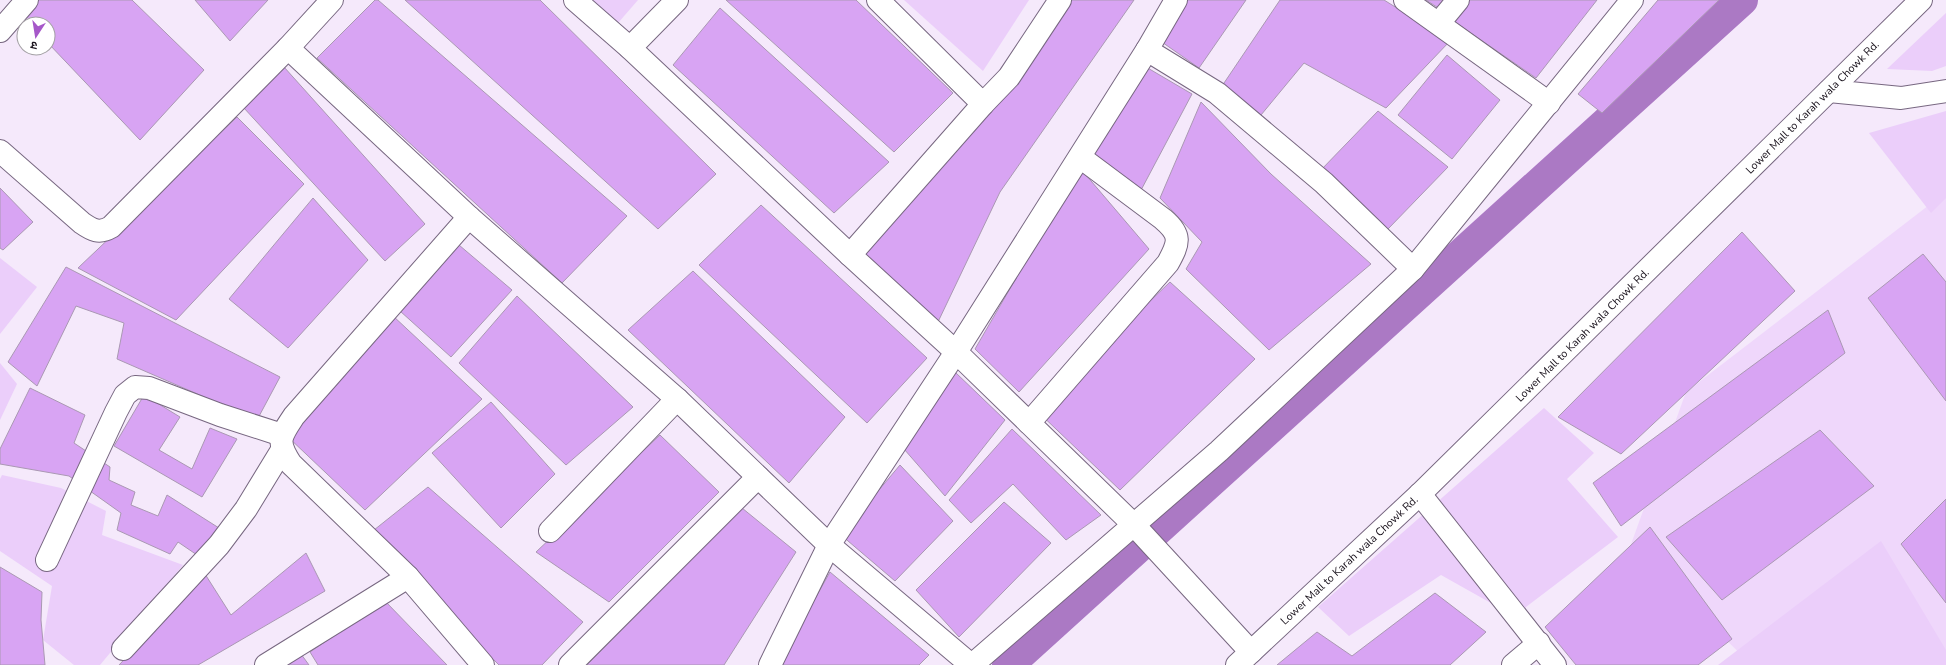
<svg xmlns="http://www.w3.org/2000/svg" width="1946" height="665" viewBox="0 0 1946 665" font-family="'Nunito Sans','Noto Sans Devanagari',sans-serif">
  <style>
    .built { fill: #efd7fb }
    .green { fill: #ebcefa }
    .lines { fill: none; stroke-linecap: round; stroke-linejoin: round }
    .canal { stroke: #ab79c4; stroke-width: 32 }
    .building { fill: #d8a4f3; stroke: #aa98b3 }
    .minor-casing { stroke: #776780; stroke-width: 24 }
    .minor { stroke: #fff; stroke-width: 22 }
    .labels { text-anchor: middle; stroke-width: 3.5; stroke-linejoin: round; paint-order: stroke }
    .street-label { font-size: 11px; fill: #19121c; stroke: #fff }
  </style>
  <rect width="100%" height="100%" fill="#f5e9fb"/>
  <path class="built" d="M1946,192V665H1752L1630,547L1686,392Z"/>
  <g class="green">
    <path d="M593,0H638L618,23Z"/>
    <path d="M904,0H1029L983,71Z"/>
    <path d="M1946,13V66L1932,71L1887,69Z"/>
    <path d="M1946,111V198L1931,213L1869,133Z"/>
    <path d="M0,258L37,287L0,334Z"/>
    <path d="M0,363L17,384L0,420Z"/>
    <path d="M1544,408L1594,453L1567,479L1618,537L1514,616L1441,575L1349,636L1318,607Z"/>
    <path d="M2,475L61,488L106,511L102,535L183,565L100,665H74L43,640L52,586L0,551V479Z"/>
    <path d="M1881,541L1946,650V665H1718Z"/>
  </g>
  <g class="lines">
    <path class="canal" d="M1008,665L1742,0"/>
  </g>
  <g class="building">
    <path d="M32,0H132L204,70L140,140L48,43V24H30L20,14Z"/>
    <path d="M195,0H268L230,41Z"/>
    <path d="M375,0H378L627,216L562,283L317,58Z"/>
    <path d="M405,0H540L716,174L658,229Z"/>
    <path d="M726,0H856L953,93L894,152Z"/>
    <path d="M1072,0H1134L1000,192L937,324L853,242L1003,97Z"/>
    <path d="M1183,0H1246L1199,68L1159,40Z"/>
    <path d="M1280,0H1384L1450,41L1386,108L1304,63L1261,115L1222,86Z"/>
    <path d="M1426,0H1446L1440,9Z"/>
    <path d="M1469,0H1597L1536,78L1452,20Z"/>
    <path d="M1658,0H1719L1602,113L1578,94Z"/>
    <path d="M720,8L889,162L834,213L673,65Z"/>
    <path d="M1447,55L1500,100L1452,159L1398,115Z"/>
    <path d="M284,67L425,224L385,261L243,107Z"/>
    <path d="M1146,67L1192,94L1140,192L1094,154Z"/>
    <path d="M1201,102L1271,174L1371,264L1269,350L1186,269L1202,242L1160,198Z"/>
    <path d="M1378,111L1448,167L1388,229L1320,171Z"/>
    <path d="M237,117L304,184L176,320L78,268Z"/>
    <path d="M1080,168L1149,249L1019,392L975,349Z"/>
    <path d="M0,188L33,222L3,250L0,248Z"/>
    <path d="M313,198L368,260L288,348L229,299Z"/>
    <path d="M761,205L927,358L867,423L699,265Z"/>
    <path d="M1742,232L1795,291L1621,454L1558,417Z"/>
    <path d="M459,245L512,290L451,357L400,311Z"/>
    <path d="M1923,254L1946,282V401L1868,298Z"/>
    <path d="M66,267L280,377L257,420L117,359L124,323L76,306L37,386L8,362Z"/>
    <path d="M693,271L845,417L789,483L628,330Z"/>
    <path d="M1170,282L1255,359L1120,490L1036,410Z"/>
    <path d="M517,296L633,407L566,465L459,363Z"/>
    <path d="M1828,310L1845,353L1621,526L1593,483Z"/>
    <path d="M392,315L482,399L365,510L287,436Z"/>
    <path d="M955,372L1005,420L945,496L904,449Z"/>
    <path d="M30,388L85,415L74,443L110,467L109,480L135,492L131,505L158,516L167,495L219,528L200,557L178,542L170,554L117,530L121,513L69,476L0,464V449Z"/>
    <path d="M144,395L180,417L159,450L192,469L210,428L237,439L202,497L114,446Z"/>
    <path d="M491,402L555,474L501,528L432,453Z"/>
    <path d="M1012,429L1101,515L1066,540L1013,484L971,523L949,500Z"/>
    <path d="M1820,430L1874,486L1722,600L1666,537Z"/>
    <path d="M660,435L719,492L609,602L536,552Z"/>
    <path d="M900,465L953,521L895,581L841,535Z"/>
    <path d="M428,487L583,622L542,665H499L369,534Z"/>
    <path d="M1946,499V603L1901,544Z"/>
    <path d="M1004,502L1051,543L959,637L916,590Z"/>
    <path d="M742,508L796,552L724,665H587Z"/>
    <path d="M1650,527L1732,639L1698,665H1576L1545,627Z"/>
    <path d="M306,553L325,591L198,665H119L205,574L231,615Z"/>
    <path d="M0,567L42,592L41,620L45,665H0Z"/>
    <path d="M830,572L929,655L919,665H778Z"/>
    <path d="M1435,593L1486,632L1450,665H1277L1317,632L1352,656Z"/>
    <path d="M385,601L447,665H318L310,652Z"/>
    <path d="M301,654L309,665H283Z"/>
  </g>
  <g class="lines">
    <defs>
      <g id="minor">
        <path d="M575,0L630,48L850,255L956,352L1134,525L1251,652"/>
        <path d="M878,0L983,104L1009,77L1060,0"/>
        <path d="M1405,0L1549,103"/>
        <path d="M1439,23L1458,0"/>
        <path d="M0,31L27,0"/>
        <path d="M288,48L469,217L677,399L829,545L971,665"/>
        <path d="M630,48L677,0"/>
        <path d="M1147,50L1217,93L1324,183L1413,269"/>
        <path d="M1829,91L1901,98L1946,91"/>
        <path d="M0,151L82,223C92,230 99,234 111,227L288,48L332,0"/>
        <path d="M469,217L294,416C280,437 276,441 291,464L408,577L483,665"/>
        <path d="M850,255L983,104"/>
        <path d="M1029,423L1168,263C1179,243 1182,235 1163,219L1080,157"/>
        <path d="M1420,494L1555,665"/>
        <path d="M550,531L677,399"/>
        <path d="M47,560L116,412L125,395L135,387L149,388L220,415L282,435"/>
        <path d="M123,649L219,545L246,509L282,450"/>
        <path d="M266,665L408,577"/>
        <path d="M570,665L758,477"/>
        <path d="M770,665L829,545L956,352L1147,50L1176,0"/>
        <path d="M972,665L1219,451L1413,269L1632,0"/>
        <path d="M1237,665L1420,494L1921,0"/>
        <path d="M1513,665L1539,643"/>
      </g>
    </defs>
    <use href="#minor" class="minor-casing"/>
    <use href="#minor" class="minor"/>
  </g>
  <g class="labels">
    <g class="street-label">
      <text transform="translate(1812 107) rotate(-45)" y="4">Lower Mall to Karah wala Chowk Rd.</text>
      <text transform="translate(1582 335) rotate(-45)" y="4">Lower Mall to Karah wala Chowk Rd.</text>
      <text transform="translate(1349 560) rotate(-43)" y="4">Lower Mall to Karah wala Chowk Rd.</text>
    </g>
  </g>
  <g transform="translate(36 36) rotate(192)"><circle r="19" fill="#ffffff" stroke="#a3a0a4"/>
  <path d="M0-3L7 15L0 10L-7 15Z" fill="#a658c9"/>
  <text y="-6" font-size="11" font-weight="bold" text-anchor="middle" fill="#19121c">उ</text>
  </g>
</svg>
